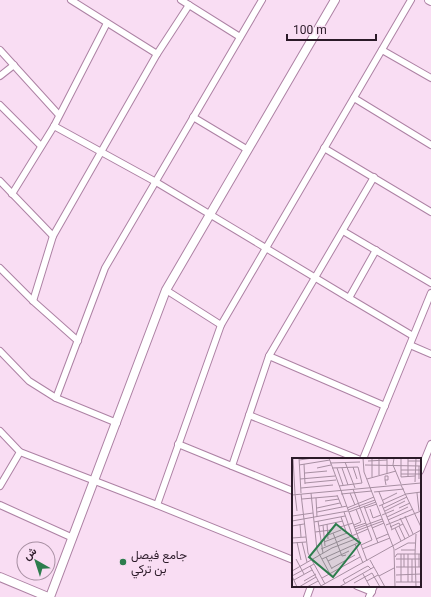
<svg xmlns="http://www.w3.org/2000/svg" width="431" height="597" viewBox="0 0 431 597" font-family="Roboto,Vazirmatn,sans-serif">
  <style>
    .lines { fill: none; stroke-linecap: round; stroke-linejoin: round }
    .minor-casing { stroke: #ad82a4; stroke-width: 8 }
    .tertiary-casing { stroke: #ad82a4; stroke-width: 10 }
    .minor { stroke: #fff; stroke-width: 6 }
    .tertiary { stroke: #fff; stroke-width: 8 }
    .poi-dot { fill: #2d7d4d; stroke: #f9ddf3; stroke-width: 1.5 }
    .labels { text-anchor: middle; stroke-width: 4; stroke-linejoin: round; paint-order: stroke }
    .poi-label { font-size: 12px; fill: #2b1a28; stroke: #f9ddf3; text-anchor: start }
    .inset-road { fill: none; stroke: #a78fa2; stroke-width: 1 }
    .view { fill: #2d7d4d; fill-opacity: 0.15; stroke: #2d7d4d; stroke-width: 2 }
    .inset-edge { fill: none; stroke: #2b1a28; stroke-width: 2 }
  </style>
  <rect width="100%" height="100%" fill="#f9ddf3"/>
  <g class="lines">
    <defs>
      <g id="minor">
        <path d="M71,0L157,54"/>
        <path d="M181,0L240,37"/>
        <path d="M0,50L59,115"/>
        <path d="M382,50L431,78"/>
        <path d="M0,76L14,65"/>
        <path d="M354,98L431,145"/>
        <path d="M0,105L41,146"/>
        <path d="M193,117L248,150"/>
        <path d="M54,126L156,182L349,298L376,250"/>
        <path d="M324,148L431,212"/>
        <path d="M0,181L53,236"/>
        <path d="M12,194L54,126L107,23"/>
        <path d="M343,231L431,283"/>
        <path d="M0,268L33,301L78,341"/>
        <path d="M166,290L221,325"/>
        <path d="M349,298L413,336"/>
        <path d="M33,301L53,236L157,54L189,5"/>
        <path d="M410,345L431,354"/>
        <path d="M0,351L29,381L56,398L117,423"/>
        <path d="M269,356L385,406"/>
        <path d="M56,398L105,268L262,0"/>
        <path d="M249,415L358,459"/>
        <path d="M0,431L20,452L157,505L293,560"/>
        <path d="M178,444L293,491"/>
        <path d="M363,459L431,293"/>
        <path d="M232,466L269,356L374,177"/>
        <path d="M420,471L431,444"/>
        <path d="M0,486L20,452"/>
        <path d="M0,505L73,538"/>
        <path d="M157,505L221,325L411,0"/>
        <path d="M357,586L372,592"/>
        <path d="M307,597L311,586"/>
        <path d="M369,597L374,586"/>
      </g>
      <g id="tertiary">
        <path d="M429,0L431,1"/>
        <path d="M0,577L48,597"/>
        <path d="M50,597L166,290L335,0"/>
      </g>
    </defs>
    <use href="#minor" class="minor-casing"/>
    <use href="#tertiary" class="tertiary-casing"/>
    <use href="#minor" class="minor"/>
    <use href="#tertiary" class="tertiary"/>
  </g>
  <circle class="poi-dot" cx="123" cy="562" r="4"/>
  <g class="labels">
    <g class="poi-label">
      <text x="131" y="559">جامع فيصل<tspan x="131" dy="14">بن تركي</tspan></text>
    </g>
  </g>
  <g transform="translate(292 458)">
    <rect width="129" height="129" fill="#f9ddf3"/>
    <path class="inset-road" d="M1,0L3,36M7,0L9,35M37,0L75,103M71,0L72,14L102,91L103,129M87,0V17M102,0L101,7L109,26M109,0V19M7,2L21,0M76,3L95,2M116,3H129M53,4L63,30M38,5L68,4M12,6L13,26M7,7L38,2M73,7L129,8M61,9L65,21M25,10L39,7M40,10L66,9L70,25L47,28M45,10L51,27M50,10L56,27M109,12H129M13,15L35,13M95,16V0M109,16H129M116,18V0M80,19V0M109,19L123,18M8,21L43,18M75,21L104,13M127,21V8M93,22H96V18H93V22L94,27M123,24L124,0M13,25L44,22M109,27L129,69M9,30L41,27M82,34L112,31M87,34L92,46M19,35L25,92L38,116M58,35L63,47M125,35L127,53M3,36L5,53M9,36L16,95L33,126M49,36L80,33M0,37L129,25M45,37L50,49M24,40L25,59M10,41L45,38M91,42L105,35M33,43L47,41M90,47L100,71M72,48L86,85M87,48L114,36L129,34M25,50L48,45M55,50L82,39M73,50L85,46M92,50L115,39M107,50L118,45M78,51L81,60L89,57M56,52L83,42M93,53L113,43M25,54L55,48M52,54L60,77M57,54L84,44M90,57L102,52M0,58L21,55M113,58L121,76M49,59L55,76M95,59L116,49M108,60L117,78M96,62L121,51M0,63L56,53M26,63L31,95M22,64L53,58M8,66L9,79M35,66L36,81M31,67L33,88M62,67L69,64L64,51M94,67L129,53M0,68L12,66M27,68L51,63M107,68L113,81M48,69L61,65M62,69L74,65M98,69L107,65L108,67M80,70L92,65M103,70L109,83M63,71L90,61M99,72L111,66M64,73L91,63M23,74L39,72M41,75L50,98L54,97M36,77L49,72M0,80L14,79M84,81L96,76M5,84L9,102M10,84L15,104M32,84L55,75M0,85L14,84M63,86L71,105M69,87L80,82L76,71M29,91L76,71L61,31M70,91L98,80M103,92L116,85H123M109,92H123M109,96V124M112,96V109M123,96L124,129M123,96L124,76M127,96V109M34,99L40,111M103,99L105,96H129M4,101L12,116M30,101L68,84M104,101H129M78,102L93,129M36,103L57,93M18,108L29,128M104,109H129M40,110L63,97M0,113L40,90L66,80M71,116L78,129M104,117L129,116M0,118L22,106M0,118L5,129M87,118L102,110M30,120L68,99M2,122L20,112M12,123L24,116M75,123L86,117M104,124H129M116,124V96M120,124V101M53,125L51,122L72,110L76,108L79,111M62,125L80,115L88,129M7,129L24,119M15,129L26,123M27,129L129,72M47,129L82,109"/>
    <path class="view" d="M44,66L68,85L41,119L17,99Z"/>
    <rect width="129" height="129" class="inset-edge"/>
  </g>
  <g transform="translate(36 561) rotate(321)"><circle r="19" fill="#f9ddf3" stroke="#a78fa2"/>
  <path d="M0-3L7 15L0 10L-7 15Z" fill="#2d7d4d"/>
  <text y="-6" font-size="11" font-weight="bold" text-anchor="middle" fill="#2b1a28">ش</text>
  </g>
  <path d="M287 34v6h89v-6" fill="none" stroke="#2b1a28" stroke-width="2"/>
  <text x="293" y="34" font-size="12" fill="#2b1a28" stroke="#f9ddf3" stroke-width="3" paint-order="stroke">100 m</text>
</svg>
